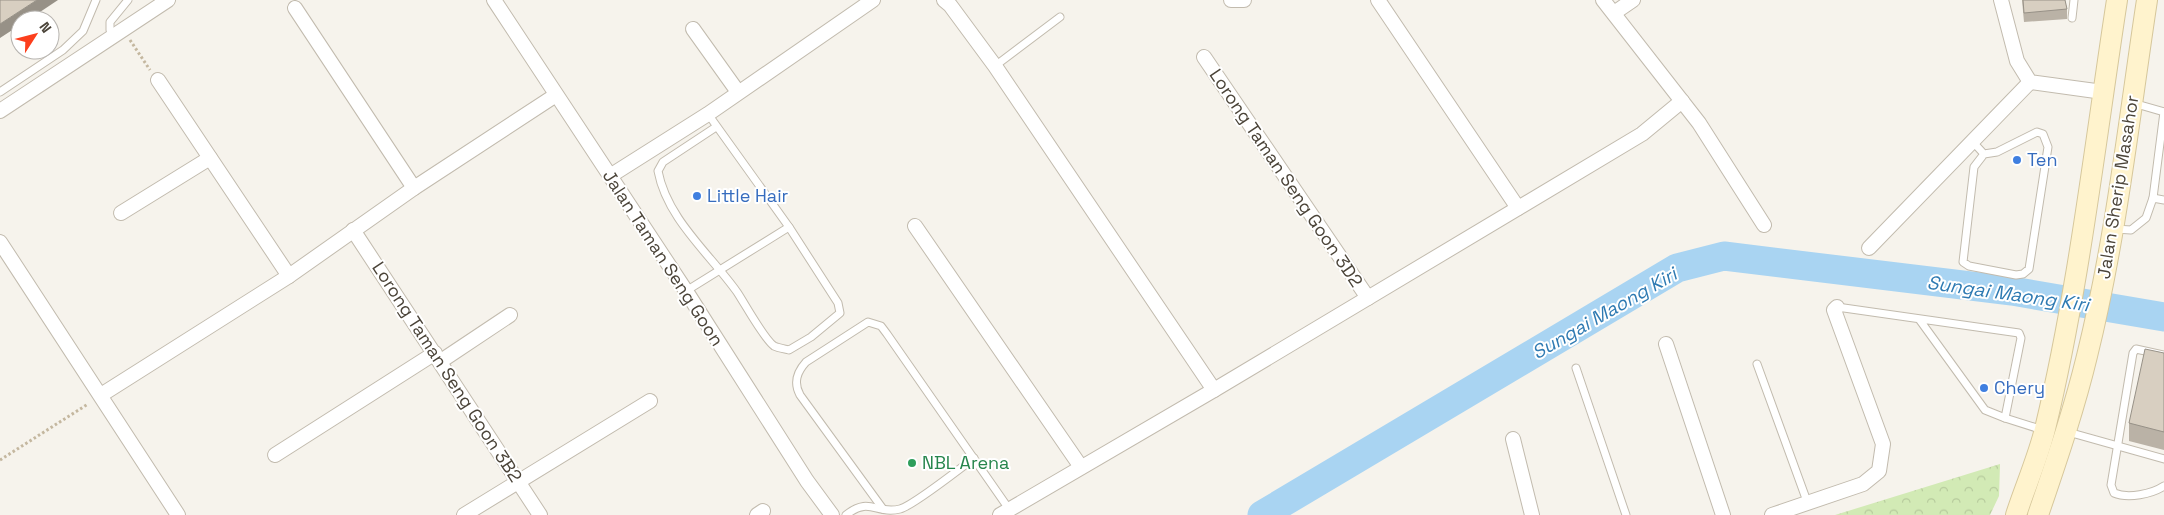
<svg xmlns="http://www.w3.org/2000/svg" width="2164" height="515" viewBox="0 0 2164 515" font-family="'Space Grotesk',sans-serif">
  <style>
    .forest { fill: url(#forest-crowns) }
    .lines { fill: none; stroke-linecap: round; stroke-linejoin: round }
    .river { stroke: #a9d4f2; stroke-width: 29 }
    .lane-casing { stroke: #c2bbae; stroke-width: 9 }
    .street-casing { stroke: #c2bbae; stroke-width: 16 }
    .secondary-casing { stroke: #d6c79b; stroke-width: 22 }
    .path { stroke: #c4b79f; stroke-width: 3; stroke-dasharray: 2.5 2.5; stroke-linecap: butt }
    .lane { stroke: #fff; stroke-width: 7 }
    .street { stroke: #fff; stroke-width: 14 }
    .secondary { stroke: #fff3cd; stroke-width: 20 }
    .wall { fill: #bab2a6 }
    .shaded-wall { fill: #979187 }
    .building { fill: #d8cfc1; stroke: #979187 }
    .shop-dot { fill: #3f7fe0; stroke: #fff; stroke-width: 2 }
    .leisure-dot { fill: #2e9e5b; stroke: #fff; stroke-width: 2 }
    .labels { text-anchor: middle; stroke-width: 4; stroke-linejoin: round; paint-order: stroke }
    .shop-label { font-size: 18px; fill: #366cbe; stroke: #fff; text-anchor: start }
    .street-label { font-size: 18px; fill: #4b4439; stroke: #fff }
    .leisure-label { font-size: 18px; fill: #27864d; stroke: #fff; text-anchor: start }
    .water-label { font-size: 19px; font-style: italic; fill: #2e7ab2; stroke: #fff }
  </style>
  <defs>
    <pattern id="forest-crowns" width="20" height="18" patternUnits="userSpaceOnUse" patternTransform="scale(1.25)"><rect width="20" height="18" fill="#d2eab5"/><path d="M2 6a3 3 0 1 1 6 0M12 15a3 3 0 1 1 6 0" fill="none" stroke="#b6ca9c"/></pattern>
  </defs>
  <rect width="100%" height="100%" fill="#f6f3ec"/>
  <path class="forest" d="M2000,464L1999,496L1990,515H1835Z"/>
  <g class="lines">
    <path class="river" d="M1262,515L1677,268L1724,256L2012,291L2164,317"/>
    <defs>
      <g id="lane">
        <path d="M2072,18L2074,0"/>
        <path d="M114,35L110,30V22L128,0"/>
        <path d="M995,66L1060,17"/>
        <path d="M0,92L63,50L83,31L96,0"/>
        <path d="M2133,103L2164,112"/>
        <path d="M708,114L789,227L838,303L840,313L811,337L789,350C785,349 778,348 774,346C764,339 745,304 737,292C710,254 667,219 658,171L663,162L716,127"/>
        <path d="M1972,141L1984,154L1997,152L2037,132L2043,134L2048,147L2029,269L2023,274L2016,275L1969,266L1963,262L1974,167L1984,154"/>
        <path d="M2153,198L2164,112"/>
        <path d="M2115,229L2131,230L2146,218L2153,198L2164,200"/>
        <path d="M686,291L789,227"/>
        <path d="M1837,307L2019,333L2021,338L2005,418L1985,410L1919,319"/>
        <path d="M2164,355L2136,349L2133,353L2111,485L2114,493C2128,499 2152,494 2164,486"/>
        <path d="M1757,364L1808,504"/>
        <path d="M1576,368L1626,515"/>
        <path d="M2005,418L2043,430"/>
        <path d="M2068,432L2164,459"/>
        <path d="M883,509L800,395C793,382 797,372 806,362L868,322L881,326L887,334L1009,509"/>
        <path d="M846,515C870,496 876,515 900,509C912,506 961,468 974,458"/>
      </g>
      <g id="street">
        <path d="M494,0L686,291L807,481L832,515"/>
        <path d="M944,0L950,5L995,66L1214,390"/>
        <path d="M1231,0H1244"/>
        <path d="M1378,0L1518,208"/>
        <path d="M1603,0L1699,123L1764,225"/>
        <path d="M2001,0L2017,61L2030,82L2103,92"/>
        <path d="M295,8L414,188"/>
        <path d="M1614,13L1633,0"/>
        <path d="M693,29L738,92"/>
        <path d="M1204,57L1368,298"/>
        <path d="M158,80L289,276"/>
        <path d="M0,111L168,0"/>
        <path d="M610,176L708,114L873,0"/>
        <path d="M121,213L210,158"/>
        <path d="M915,226L1081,467"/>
        <path d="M353,230L540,515"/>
        <path d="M0,242L178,515"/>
        <path d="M1869,248L2030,82"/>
        <path d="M1666,344L1723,515"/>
        <path d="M441,361L510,315"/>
        <path d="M101,395L289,276L414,188L556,95"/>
        <path d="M1513,439L1532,515"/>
        <path d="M275,455L435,353"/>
        <path d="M464,515L650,401"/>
        <path d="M757,515L763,511"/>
        <path d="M1000,515L1214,390L1642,134L1682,101"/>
        <path d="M1772,515L1863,484L1879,471L1883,444L1834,310L1837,307"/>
      </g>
      <g id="secondary">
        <path d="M2016,515C2025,487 2038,458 2045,429C2079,288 2095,143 2117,0"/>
        <path d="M2038,515C2056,462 2074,410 2087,356C2116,239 2129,119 2147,0"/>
      </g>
    </defs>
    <use href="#lane" class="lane-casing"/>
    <use href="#street" class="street-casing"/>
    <use href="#secondary" class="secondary-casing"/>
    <g class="path">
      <path d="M130,40L150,70"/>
      <path d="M0,460L88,404"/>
    </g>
    <use href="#lane" class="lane"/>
    <use href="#street" class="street"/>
    <use href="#secondary" class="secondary"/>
  </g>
  <g class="wall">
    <path d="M2022,0H2065L2067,9V19L2024,22Z"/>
    <path d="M2164,353V450L2129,441V423Z"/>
  </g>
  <path class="shaded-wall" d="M37,0H58L28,20H20V25L0,38V24Z"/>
  <g class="building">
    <path d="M0,0H37L0,24Z"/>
    <path d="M2023,0H2065L2067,9L2024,13Z"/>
    <path d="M2145,349L2164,353V432L2129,423Z"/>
  </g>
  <g class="shop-dot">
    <circle cx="2017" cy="160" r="5"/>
    <circle cx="697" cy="196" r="5"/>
    <circle cx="1984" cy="388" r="5"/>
  </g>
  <circle class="leisure-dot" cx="912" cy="463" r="5"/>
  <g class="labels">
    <g class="shop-label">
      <text x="2027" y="166">Ten</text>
      <text x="707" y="202">Little Hair</text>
      <text x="1994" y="394">Chery</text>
    </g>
    <g class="street-label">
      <text transform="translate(1286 178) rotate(56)" y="6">Lorong Taman Seng Goon 3D2</text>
      <text transform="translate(2118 187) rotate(-81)" y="6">Jalan Sherip Masahor</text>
      <text transform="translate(663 258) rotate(57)" y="6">Jalan Taman Seng Goon</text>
      <text transform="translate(447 372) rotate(57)" y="6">Lorong Taman Seng Goon 3B2</text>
    </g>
    <g class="leisure-label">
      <text x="922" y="469">NBL Arena</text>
    </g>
    <g class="water-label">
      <text transform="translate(2008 293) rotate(8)" y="7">Sungai Maong Kiri</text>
      <text transform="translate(1604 313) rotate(-30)" y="7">Sungai Maong Kiri</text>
    </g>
  </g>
  <g transform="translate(35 35) rotate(54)"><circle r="24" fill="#ffffff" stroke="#b7b4b0"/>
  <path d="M0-4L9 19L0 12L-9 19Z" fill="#fc3f1d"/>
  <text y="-8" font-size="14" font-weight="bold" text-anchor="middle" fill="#4b4439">N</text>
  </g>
</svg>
